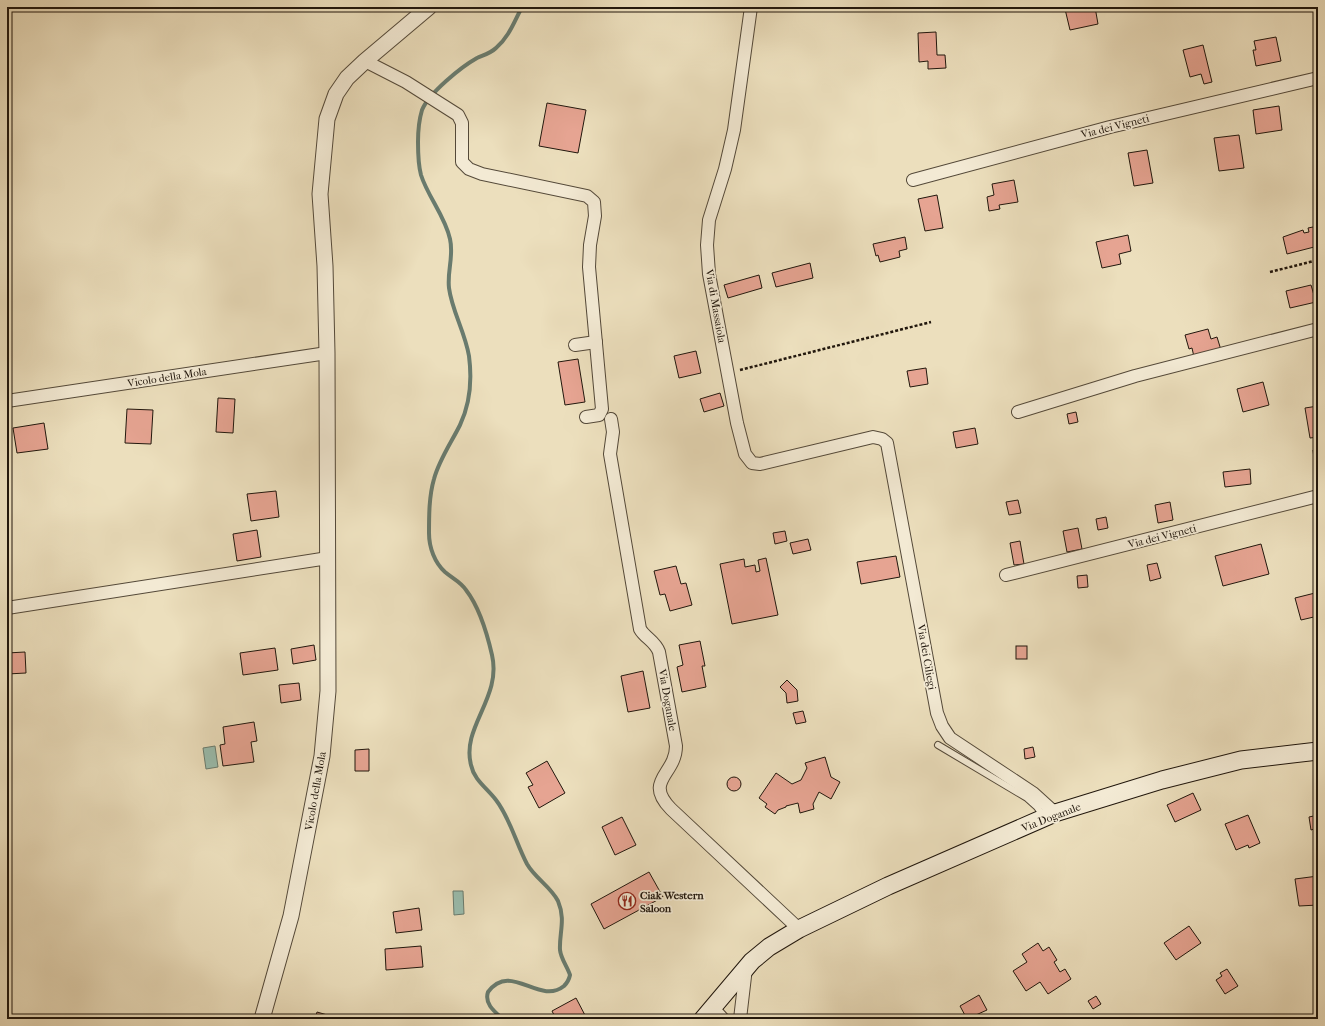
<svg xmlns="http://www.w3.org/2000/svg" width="1325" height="1026" viewBox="0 0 1325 1026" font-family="'IM FELL French Canon',serif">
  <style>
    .water { fill: #99bdae; stroke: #697b6e }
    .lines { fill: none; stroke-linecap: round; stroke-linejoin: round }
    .stream { stroke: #697b6e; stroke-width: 4 }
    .building { fill: #e6a492; stroke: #21170d }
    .service-casing { stroke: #544939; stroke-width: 8 }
    .minor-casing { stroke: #544939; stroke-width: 14 }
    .tertiary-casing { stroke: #544939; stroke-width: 17 }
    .secondary-casing { stroke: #21170d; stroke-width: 19 }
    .path { stroke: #21170d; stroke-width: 2.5; stroke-dasharray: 3 2; stroke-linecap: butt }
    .service { stroke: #f3ead4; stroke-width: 6 }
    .minor { stroke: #f3ead4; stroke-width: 12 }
    .tertiary { stroke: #f3ead4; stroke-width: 15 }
    .secondary { stroke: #f3ead4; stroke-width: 17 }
    .labels { text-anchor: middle; stroke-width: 3.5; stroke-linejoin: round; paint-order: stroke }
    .street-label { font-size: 11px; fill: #21170d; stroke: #f3ead4 }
    .poi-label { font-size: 11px; font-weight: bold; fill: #21170d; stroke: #f3ead4; text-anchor: start }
  </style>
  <rect width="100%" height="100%" fill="#ecdfbd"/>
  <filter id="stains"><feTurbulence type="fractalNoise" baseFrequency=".005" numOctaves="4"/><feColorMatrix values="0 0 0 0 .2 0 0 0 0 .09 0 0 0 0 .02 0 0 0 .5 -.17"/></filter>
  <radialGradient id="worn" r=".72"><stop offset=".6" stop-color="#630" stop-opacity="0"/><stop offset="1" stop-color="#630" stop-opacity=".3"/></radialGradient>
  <g class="water">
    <path d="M215,746L218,767L206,769L203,748Z"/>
    <path d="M453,891H463L464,914L454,915Z"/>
  </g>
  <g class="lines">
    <path class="stream" d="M503,1019C495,1012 484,1004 488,992C511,961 539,1006 564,986C568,982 569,980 570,975C567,966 561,959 560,950C559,933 566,920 558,901C551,887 535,878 527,864C516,843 510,818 496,800C487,788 474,780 471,765C461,727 502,698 492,655C487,633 480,608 466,590C461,582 452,578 445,572C435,563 429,548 429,533C429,516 429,496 434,479C439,460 451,443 460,425C470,404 472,379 469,356C465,332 452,311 449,288C447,271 454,256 450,239C445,216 428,197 421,175C418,164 418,153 418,142C418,132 419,120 422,110C429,93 461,67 477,58C484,55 491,53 496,48C509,37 514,22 522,7"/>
  </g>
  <g class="building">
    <path d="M1074,7H1095L1098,24L1070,30L1065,9Z"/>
    <path d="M936,32L937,55H945L946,68L928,69V61L919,62L918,33Z"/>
    <path d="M1276,37L1281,61L1256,66L1253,50H1256L1254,41Z"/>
    <path d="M1203,45L1212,82L1204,84L1201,74L1190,77L1183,50Z"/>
    <path d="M547,103L586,110L578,153L539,146Z"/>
    <path d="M1279,106L1282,130L1256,134L1253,110Z"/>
    <path d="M1239,135L1244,168L1219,171L1214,138Z"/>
    <path d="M1147,150L1153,183L1134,186L1128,153Z"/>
    <path d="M1014,180L1018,202L999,205L1000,209L989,211L987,197L994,195L992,184Z"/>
    <path d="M937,195L943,228L925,231L918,199Z"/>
    <path d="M1318,226V246L1287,254L1283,237L1303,230L1304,233L1309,232L1308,228Z"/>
    <path d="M1128,235L1131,251L1119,254L1121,264L1102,268L1096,242Z"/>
    <path d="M905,237L907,249L899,251L900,257L880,262L878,255L876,256L873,244Z"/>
    <path d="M810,263L813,278L776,287L772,273Z"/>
    <path d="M759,275L762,288L728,298L724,285Z"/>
    <path d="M1311,285L1316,302L1290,308L1286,291Z"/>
    <path d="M1208,329L1211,339L1217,337L1221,350L1194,357L1192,348L1189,349L1185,335Z"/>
    <path d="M696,351L701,373L679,378L674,356Z"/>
    <path d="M578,359L585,402L565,405L558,362Z"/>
    <path d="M926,368L928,384L910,387L907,371Z"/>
    <path d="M1263,382L1269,405L1243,412L1237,389Z"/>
    <path d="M720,393L724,406L704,412L700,399Z"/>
    <path d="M218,398L235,399L233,433L216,432Z"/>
    <path d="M1318,406V437L1310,438L1305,408Z"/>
    <path d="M127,409L153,410L151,444L125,443Z"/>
    <path d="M1076,412L1078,422L1069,424L1067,414Z"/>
    <path d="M44,423L48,449L17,453L13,428Z"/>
    <path d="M975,428L978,444L956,448L953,432Z"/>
    <path d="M1318,449V475L1316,476L1313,450Z"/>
    <path d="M1250,469L1251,484L1225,487L1223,472Z"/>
    <path d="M276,491L279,517L251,521L247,494Z"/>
    <path d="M1018,500L1021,513L1009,515L1006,502Z"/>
    <path d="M1170,502L1173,520L1158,523L1155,505Z"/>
    <path d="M1106,517L1108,528L1098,530L1096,519Z"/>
    <path d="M1078,528L1082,549L1067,552L1063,531Z"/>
    <path d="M257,530L261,557L237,561L233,534Z"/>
    <path d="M785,531L787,541L775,544L773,533Z"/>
    <path d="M808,539L811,550L793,554L790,543Z"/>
    <path d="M1020,541L1024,564L1014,565L1010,543Z"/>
    <path d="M1261,544L1269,574L1223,586L1215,556Z"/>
    <path d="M896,556L900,577L861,584L857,562Z"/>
    <path d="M766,558L778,615L732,624L720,564L744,559L745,567L755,565L756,572L760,571L758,560Z"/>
    <path d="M1157,563L1161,578L1150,581L1147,565Z"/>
    <path d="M676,566L681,584L686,583L692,605L670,611L665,594L660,595L654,571Z"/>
    <path d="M1087,575L1088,587L1078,588L1077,576Z"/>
    <path d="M1315,593L1318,604V616L1301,620L1295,598Z"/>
    <path d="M700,641L705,666H702L706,687L682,692L677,667L683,665L679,645Z"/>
    <path d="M314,645L316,660L293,664L291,649Z"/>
    <rect x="1016" y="646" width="11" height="13"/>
    <path d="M275,648L278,670L243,675L240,653Z"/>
    <path d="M25,652L26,673L7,674V653Z"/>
    <path d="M643,671L650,708L628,712L621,676Z"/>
    <path d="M787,680L797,690L798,701L787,703L786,693L780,687Z"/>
    <path d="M299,683L301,700L281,703L279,685Z"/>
    <path d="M803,711L806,722L796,724L793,713Z"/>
    <path d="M254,722L257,741L251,742L254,762L223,766L220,745L225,744L223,727Z"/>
    <path d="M1033,747L1035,757L1025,759L1024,749Z"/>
    <path d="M369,749V771H355V750Z"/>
    <path d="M825,757L831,777L840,782L831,799L819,792L813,804L814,809L800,813L798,803L786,806V807L778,810L775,814L765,807L767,804L759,798L776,773L792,784L801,780L807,768L805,763Z"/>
    <path d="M547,761L565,793L539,808L528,787L533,785L526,773Z"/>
    <circle cx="734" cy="784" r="7"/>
    <path d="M1193,793L1201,810L1175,822L1167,805Z"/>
    <path d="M1248,815L1260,843L1249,848L1248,845L1236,850L1225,824Z"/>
    <path d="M1318,815V836H1315L1314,829L1311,830L1309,817Z"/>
    <path d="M622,817L636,845L615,855L602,827Z"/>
    <path d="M649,872L663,897L604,929L591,904Z"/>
    <path d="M1318,876V905L1299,906L1295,879Z"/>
    <path d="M419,908L422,930L396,933L393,912Z"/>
    <path d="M1189,926L1201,943L1176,960L1164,943Z"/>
    <path d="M1038,943L1043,951L1049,947L1057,960L1054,962L1060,972L1065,969L1071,979L1048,994L1040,982L1026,991L1013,971L1027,962L1022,954Z"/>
    <path d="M421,946L423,967L386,970L385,949Z"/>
    <path d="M1227,969L1238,986L1225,994L1216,980L1222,976L1220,973Z"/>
    <path d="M979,995L987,1010L967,1019L960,1006Z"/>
    <path d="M1096,996L1101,1004L1093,1009L1088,1001Z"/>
    <path d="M576,998L587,1019H556L552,1011Z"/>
    <path d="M317,1012L341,1019H315Z"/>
  </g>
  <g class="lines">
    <defs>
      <path id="service" d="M938,745L1027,798L1037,807L1044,817"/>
      <g id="minor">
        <path d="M751,7L734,130L725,169L709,220L707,245L709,274L737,423L745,454L752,463L760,464L873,437L882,439L887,443L937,713L942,726L950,738L1033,793L1055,813"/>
        <path d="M365,61L406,82L458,115L462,123V162L469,169L482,174L587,196L594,202L595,216L590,245L589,267L602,409L599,415L586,417"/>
        <path d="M913,180L1110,127L1318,78"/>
        <path d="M575,345L596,342"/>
        <path d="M7,401L327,353"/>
        <path d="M1018,412L1135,376L1318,329"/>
        <path d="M611,419L613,432L610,454L640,629C645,638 655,641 659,652L676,746C676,775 643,780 671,809L799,929"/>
        <path d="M1006,575L1318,496"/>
        <path d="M7,608L328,558"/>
        <path d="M713,1008L723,1019"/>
        <path d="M740,1019L746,968"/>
      </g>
      <path id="tertiary" d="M262,1019L291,916L322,756L328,691L327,353L325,266L320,194L327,119L336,94L347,78L365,61L429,7"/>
      <path id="secondary" d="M703,1019L752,961L769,947L799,929L888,886L1055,813L1162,780L1241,760L1318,751"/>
    </defs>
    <use href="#service" class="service-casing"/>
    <use href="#minor" class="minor-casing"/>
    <use href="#tertiary" class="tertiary-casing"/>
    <use href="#secondary" class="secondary-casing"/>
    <g class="path">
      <path d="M1270,272L1318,260"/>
      <path d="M740,370L931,322"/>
    </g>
    <use href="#service" class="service"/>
    <use href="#minor" class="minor"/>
    <use href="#tertiary" class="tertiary"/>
    <use href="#secondary" class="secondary"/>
  </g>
  <defs>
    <symbol id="restaurant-ring" viewBox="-11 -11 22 22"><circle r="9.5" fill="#f3ead4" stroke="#8f2418" stroke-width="1.5"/><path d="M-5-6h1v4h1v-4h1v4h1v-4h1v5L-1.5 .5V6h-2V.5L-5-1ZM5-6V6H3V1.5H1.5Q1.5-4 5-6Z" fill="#8f2418"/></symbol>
  </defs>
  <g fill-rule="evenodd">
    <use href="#restaurant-ring" x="617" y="891" width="20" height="20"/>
  </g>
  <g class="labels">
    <g class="street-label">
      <text transform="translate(1115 126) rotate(-14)" y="4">Via dei Vigneti</text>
      <text transform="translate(716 306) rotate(80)" y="4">Via di Massaiola</text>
      <text transform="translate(167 377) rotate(-9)" y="4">Vicolo della Mola</text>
      <text transform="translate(1162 536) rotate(-14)" y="4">Via dei Vigneti</text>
      <text transform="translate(927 657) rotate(80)" y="4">Via dei Ciliegi</text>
      <text transform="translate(668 700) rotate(80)" y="4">Via Doganale</text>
      <text transform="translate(315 791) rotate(-80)" y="4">Vicolo della Mola</text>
      <text transform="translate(1051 817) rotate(-21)" y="4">Via Doganale</text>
    </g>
    <g class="poi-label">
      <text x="640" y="899">Ciak Western<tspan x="640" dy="13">Saloon</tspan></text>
    </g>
  </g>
  <rect width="1325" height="1026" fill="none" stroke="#ecdfbd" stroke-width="24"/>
  <rect x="8" y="8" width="1309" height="1010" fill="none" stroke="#21170d" stroke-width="2"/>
  <rect x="12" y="12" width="1301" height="1002" fill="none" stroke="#21170d"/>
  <rect width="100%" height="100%" filter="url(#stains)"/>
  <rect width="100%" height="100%" fill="url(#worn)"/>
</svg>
